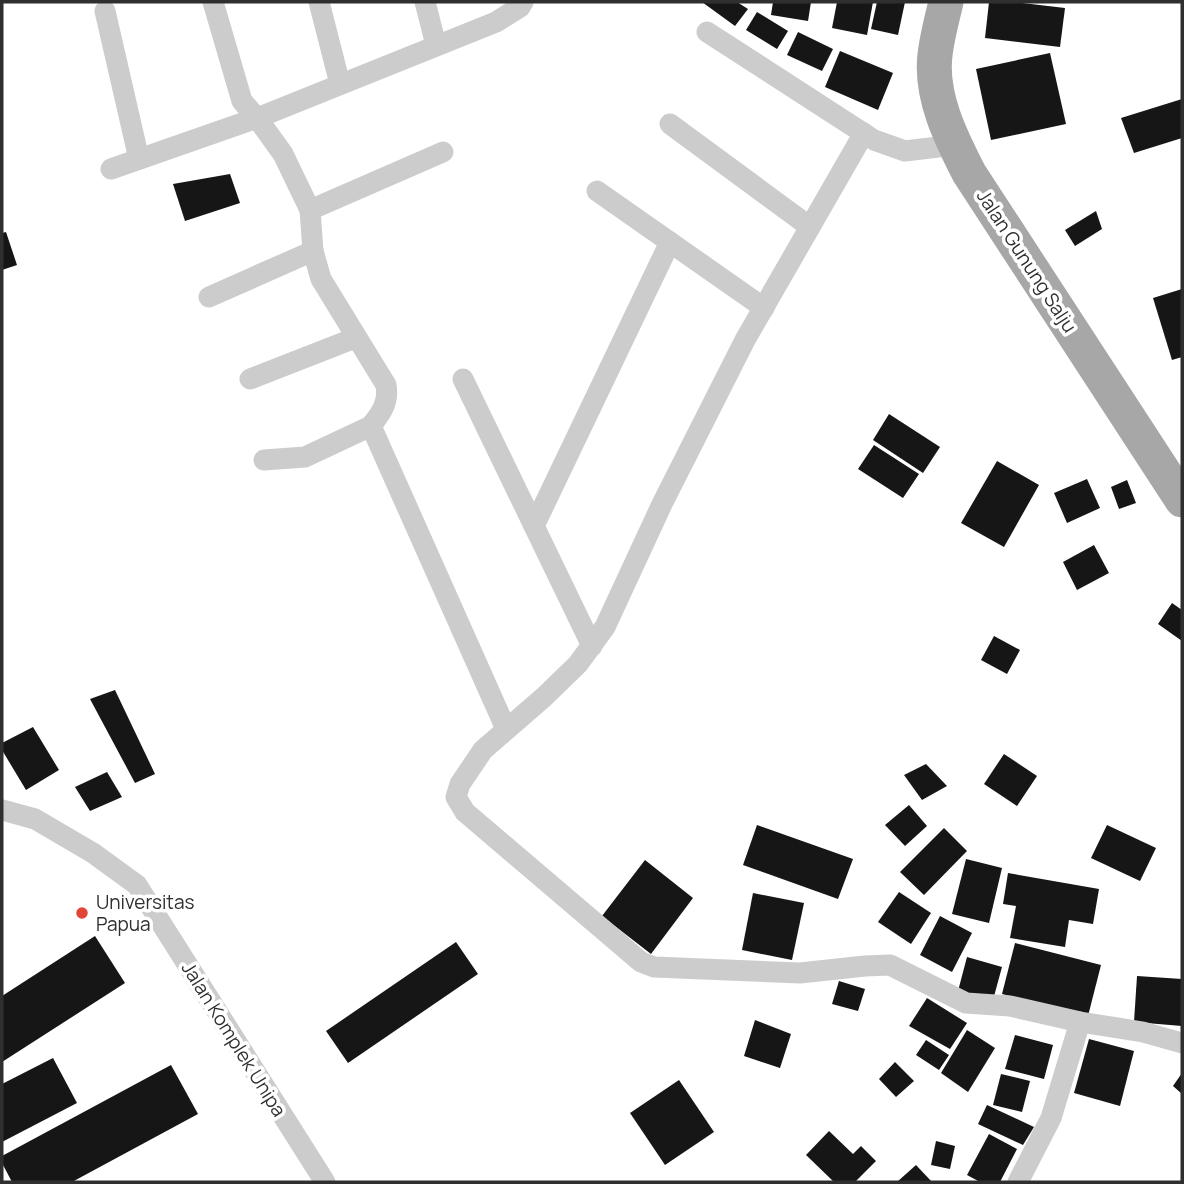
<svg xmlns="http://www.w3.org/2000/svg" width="1184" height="1184" viewBox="0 0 1184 1184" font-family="Manrope,sans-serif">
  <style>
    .building { fill: #161616 }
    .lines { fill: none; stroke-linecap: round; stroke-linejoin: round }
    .minor { stroke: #ccc; stroke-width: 21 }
    .primary { stroke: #a7a7a7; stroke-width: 35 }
    .poi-dot { fill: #e04536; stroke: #fff; stroke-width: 2.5 }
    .labels { text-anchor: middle; stroke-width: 7; stroke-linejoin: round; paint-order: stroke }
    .street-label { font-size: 19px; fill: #2f2f2f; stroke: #fff }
    .poi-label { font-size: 19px; fill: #2f2f2f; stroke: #fff; text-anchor: start }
  </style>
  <rect width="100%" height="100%" fill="#fff"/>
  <g class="building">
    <path d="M702,2H737L748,9L735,26Z"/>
    <path d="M773,2H811L808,21L771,15Z"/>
    <path d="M837,2H873L867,35L832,28Z"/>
    <path d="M877,2H905L898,35L871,29Z"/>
    <path d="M989,2H1014L1065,8L1060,47L985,38Z"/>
    <path d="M757,12L788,31L777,49L746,30Z"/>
    <path d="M798,32L833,49L822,71L787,55Z"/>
    <path d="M840,51L893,73L878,110L825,87Z"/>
    <path d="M1050,53L1066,124L991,140L976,69Z"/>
    <path d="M1182,99V138L1134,153L1121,118Z"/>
    <path d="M230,174L240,203L185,221L173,184Z"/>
    <path d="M1096,211L1102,229L1075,246L1065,230Z"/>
    <path d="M6,232L17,265L2,270V233Z"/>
    <path d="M1182,289V357L1172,360L1153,298Z"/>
    <path d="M889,414L940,447L923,473L873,440Z"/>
    <path d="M874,445L919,474L903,498L858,469Z"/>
    <path d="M997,461L1039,485L1004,547L961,523Z"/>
    <path d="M1087,479L1100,508L1067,523L1054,493Z"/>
    <path d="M1127,480L1136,503L1119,509L1111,487Z"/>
    <path d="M1094,545L1109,573L1077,590L1063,562Z"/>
    <path d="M1172,603L1182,610V641L1158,624Z"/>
    <path d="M994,636L1020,650L1007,674L981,660Z"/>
    <path d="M115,690L155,774L135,783L90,699Z"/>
    <path d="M33,727L59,770L26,790L2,750V743Z"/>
    <path d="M1004,754L1037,776L1017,806L984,784Z"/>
    <path d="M926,764L947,786L922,800L904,775Z"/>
    <path d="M107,772L122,797L90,811L75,787Z"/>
    <path d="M909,805L927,826L905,846L885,825Z"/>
    <path d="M757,825L853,859L838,899L743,865Z"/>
    <path d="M1107,825L1156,848L1140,881L1091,858Z"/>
    <path d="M944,828L967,851L924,895L900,872Z"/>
    <path d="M966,859L1002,868L989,923L952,914Z"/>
    <path d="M645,860L693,898L651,954L602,916Z"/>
    <path d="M1008,873L1099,889L1093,924L1069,920L1065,947L1010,938L1016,906L1003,904Z"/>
    <path d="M899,892L931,913L911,944L878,922Z"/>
    <path d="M753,893L804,903L792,960L742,950Z"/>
    <path d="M940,916L972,933L952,972L920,955Z"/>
    <path d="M95,936L125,983L2,1062V996Z"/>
    <path d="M456,942L478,974L348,1063L326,1031Z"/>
    <path d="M1015,943L1101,965L1088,1016L1002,994Z"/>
    <path d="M967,957L1002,967L993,1000L958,991Z"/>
    <path d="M1137,976L1182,979V1026L1134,1022Z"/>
    <path d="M839,981L865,989L858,1011L832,1004Z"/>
    <path d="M927,998L967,1023L950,1049L909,1026Z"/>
    <path d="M755,1020L791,1034L780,1068L744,1056Z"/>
    <path d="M967,1030L995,1048L968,1092L941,1073Z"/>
    <path d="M1015,1035L1053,1045L1044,1079L1005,1069Z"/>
    <path d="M1089,1039L1134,1051L1120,1106L1074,1093Z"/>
    <path d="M926,1040L949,1055L939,1070L916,1055Z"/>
    <path d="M53,1058L77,1103L2,1142V1084Z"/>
    <path d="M895,1062L914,1081L896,1097L879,1079Z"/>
    <path d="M171,1065L198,1114L72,1182H12L2,1163V1156Z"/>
    <path d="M1182,1073V1094L1173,1086Z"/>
    <path d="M1001,1074L1030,1081L1022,1112L993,1105Z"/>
    <path d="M679,1080L714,1132L665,1165L630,1113Z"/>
    <path d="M987,1105L1034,1127L1023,1145L978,1124Z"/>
    <path d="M829,1131L853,1154L861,1146L876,1161L855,1182H834L806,1155Z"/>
    <path d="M989,1134L1017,1149L1000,1182H980L967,1175Z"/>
    <path d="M936,1141L955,1146L950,1169L931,1165Z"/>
    <path d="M916,1165L932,1182H897Z"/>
  </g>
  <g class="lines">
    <g class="minor">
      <path d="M319,2L340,84"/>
      <path d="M425,2L436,45"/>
      <path d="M105,11L139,159"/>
      <path d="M707,32L874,140L905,151L955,145"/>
      <path d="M670,124L810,227"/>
      <path d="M864,133L745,340L662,504L605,627L578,664L544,697L483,750L460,784L456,797L465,812L641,962L654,967L800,973L865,966L890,965L966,1003L1010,1006L1080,1022L1143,1032L1182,1043"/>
      <path d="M111,169L257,118L242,101L213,2"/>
      <path d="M597,191L764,308"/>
      <path d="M310,210L443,152"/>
      <path d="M209,297L313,251"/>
      <path d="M250,379L355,338"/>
      <path d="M463,379L592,646"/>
      <path d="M371,426C382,412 389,402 386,385L321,279L313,251L310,210L283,154L257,118L496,22L520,7L523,2"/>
      <path d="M264,460L305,457L371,426L506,729"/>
      <path d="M534,526L670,242"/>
      <path d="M2,810L35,819L93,853L137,885L325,1182"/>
      <path d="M1018,1182L1051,1118L1080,1022"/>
    </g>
    <path class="primary" d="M946,2C942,19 937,37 935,55C930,96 951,138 969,173L1182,500"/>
  </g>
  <circle class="poi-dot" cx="82" cy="913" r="7"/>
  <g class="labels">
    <g class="street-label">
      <text transform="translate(1027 261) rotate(57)" y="7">Jalan Gunung Salju</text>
      <text transform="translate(234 1039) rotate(58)" y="7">Jalan Komplek Unipa</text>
    </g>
    <g class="poi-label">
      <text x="96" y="909">Universitas<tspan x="96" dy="22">Papua</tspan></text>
    </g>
  </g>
  <rect width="1184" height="1184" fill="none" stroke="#2f2f2f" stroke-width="7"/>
</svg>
